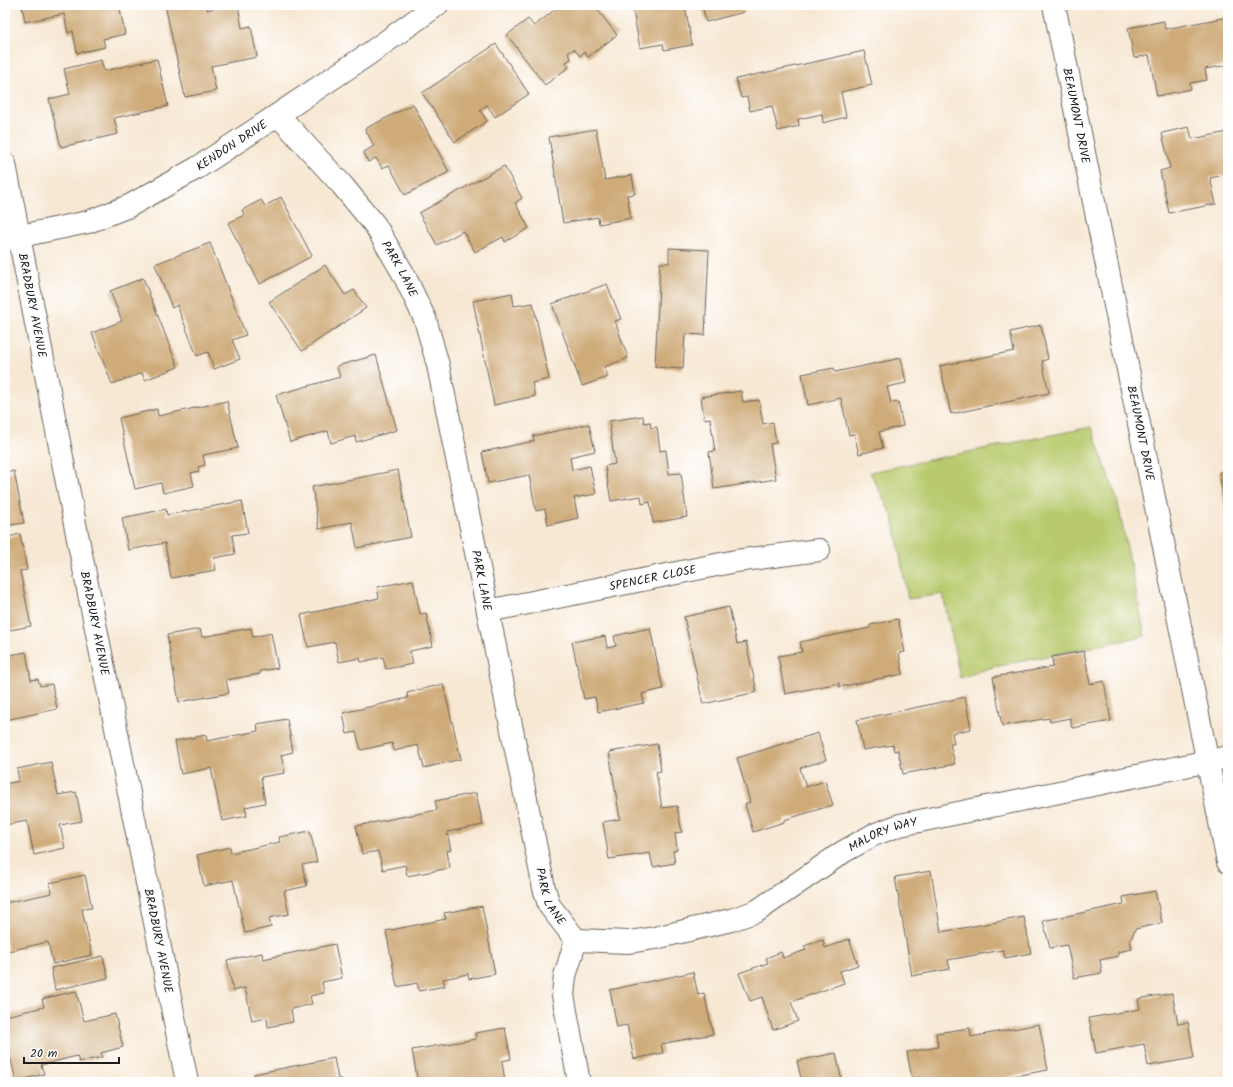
<svg xmlns="http://www.w3.org/2000/svg" width="1233" height="1087" viewBox="0 0 1233 1087" font-family="Kalam,sans-serif">
  <style>
    .green { fill: #b8ca6d; stroke: #6a7344 }
    .building { fill: #cfab79 }
    .lines { fill: none; stroke-linecap: round; stroke-linejoin: round }
    .minor-casing { stroke: #69635c; stroke-width: 24 }
    .tertiary-casing { stroke: #69635c; stroke-width: 24 }
    .minor { stroke: #fff; stroke-width: 22 }
    .tertiary { stroke: #fff; stroke-width: 22 }
    .labels { text-anchor: middle; stroke-width: 3.5; stroke-linejoin: round; paint-order: stroke }
    .street-label { font-size: 12px; fill: #1c1c1c; stroke: #fff }
  </style>
  <rect width="100%" height="100%" fill="#fff"/>
  <filter id="ink" filterUnits="userSpaceOnUse"><feTurbulence type="fractalNoise" baseFrequency=".025" numOctaves="2"/><feDisplacementMap in="SourceGraphic" scale="8" xChannelSelector="R" yChannelSelector="G"/><feConvolveMatrix kernelMatrix="1 2 1 2 8 2 1 2 1" color-interpolation-filters="sRGB"/></filter>
  <filter id="wash" filterUnits="userSpaceOnUse"><feTurbulence type="fractalNoise" baseFrequency=".012" numOctaves="4" result="noise"/><feDisplacementMap in="SourceGraphic" scale="16" xChannelSelector="R" yChannelSelector="G"/><feGaussianBlur stdDeviation="0.9" result="paint"/><feColorMatrix in="noise" values="0 0 0 0 0 0 0 0 0 0 0 0 0 0 0 0 0 1.4 0 .05"/><feComposite in="paint" operator="in"/></filter>
  <g filter="url(#wash)">
    <rect width="100%" height="100%" fill="#f7e8d4"/>
    <path class="green" d="M1091,427L1117,499L1145,636L989,668L960,678L943,594L908,599L893,517L870,472Z"/>
    <g id="blocks">
      <g class="building">
        <path d="M22,5H119L125,34L103,39L105,47L77,53L73,31L68,33L64,14L25,22Z"/>
        <path d="M165,5H206L207,10L229,5H238L242,28L251,26L257,57L211,66L216,91L185,97Z"/>
        <path d="M561,5H594L617,35L588,57L584,52L580,56L574,49L568,53L571,59L566,62L569,67L545,85L507,35L528,19L534,26Z"/>
        <path d="M632,5H685L692,45L664,50L663,44L640,48Z"/>
        <path d="M702,5H742L744,12L706,22Z"/>
        <path d="M1228,17V65L1205,69L1207,80L1190,83L1191,89L1157,96L1149,55L1134,58L1128,28L1164,21L1165,29Z"/>
        <path d="M496,44L529,94L495,117L487,105L480,110L487,121L455,142L422,93Z"/>
        <path d="M864,51L872,85L841,92L846,117L823,123L822,114L798,119L799,126L778,131L772,106L750,111L747,97L741,98L736,79Z"/>
        <path d="M157,59L168,106L114,118L118,134L61,147L49,99L70,94L64,69L101,60L104,71Z"/>
        <path d="M413,104L449,172L405,195L389,165L382,168L376,158L368,162L364,152L374,146L365,129Z"/>
        <path d="M1189,127L1192,139L1228,132V174L1210,178L1216,204L1169,213L1160,171L1170,168L1162,133Z"/>
        <path d="M596,129L605,180L632,175L635,194L627,195L631,218L599,224L598,217L563,223L549,137Z"/>
        <path d="M504,166L522,198L515,203L529,228L505,242L503,237L475,252L463,231L437,245L419,213Z"/>
        <path d="M281,197L312,256L260,284L228,223L244,215L242,210L261,200L265,206Z"/>
        <path d="M210,243L246,335L232,340L240,359L214,369L208,352L197,356L177,305L172,308L155,264Z"/>
        <path d="M669,248L709,250L705,335L685,334L683,369L655,367L660,263H669Z"/>
        <path d="M325,265L345,295L354,290L366,308L302,351L269,302Z"/>
        <path d="M143,278L178,367L145,380L142,373L112,384L92,333L122,321L110,291Z"/>
        <path d="M607,284L621,319L615,321L628,358L604,367L608,377L582,386L552,304Z"/>
        <path d="M512,293L514,306L533,303L549,379L532,383L535,396L494,405L473,301Z"/>
        <path d="M1041,325L1048,359L1042,361L1049,393L951,414L940,366L1014,351L1010,332Z"/>
        <path d="M376,355L397,430L356,442L355,436L331,443L328,431L290,442L276,395L340,377L337,366Z"/>
        <path d="M901,358L906,383L887,387L891,403L898,402L903,426L879,432L883,448L859,454L854,434L849,435L841,398L808,405L802,374L834,368L835,372Z"/>
        <path d="M741,391L743,402L759,400L763,424L773,422L776,443L770,444L776,479L714,489L709,452L715,451L710,418L704,419L701,397Z"/>
        <path d="M227,401L238,448L203,455L205,465L198,467L199,471L191,473L194,486L163,493L161,483L135,489L119,418L157,409L158,416Z"/>
        <path d="M643,416L644,423L650,422L651,428L657,427L660,451L666,450L669,474L681,473L687,517L653,523L650,502L642,504L641,496L611,501L605,466L615,464L609,421Z"/>
        <path d="M589,424L595,451L570,457L572,470L590,466L596,494L574,498L578,518L548,525L545,509L536,511L529,475L488,483L482,452L534,441L533,436Z"/>
        <path d="M398,470L411,537L357,548L352,522L319,529L312,487Z"/>
        <path d="M1228,470V518H1227L1219,472Z"/>
        <path d="M14,471L24,523L5,526V473Z"/>
        <path d="M242,501L248,533L232,535L235,554L214,558L216,570L171,578L165,543L128,550L122,518L166,509L167,515Z"/>
        <path d="M20,534L27,570L20,571L31,626L5,631V538Z"/>
        <path d="M413,580L420,614L426,613L433,646L410,651L413,664L386,669L383,657L361,662L360,658L339,662L335,642L308,647L301,615L379,598L377,587Z"/>
        <path d="M729,607L737,644L746,642L757,692L703,704L684,617Z"/>
        <path d="M898,619L905,652L899,653L903,674L839,687V683L785,694L778,656L802,652L800,642L870,628V625Z"/>
        <path d="M251,628L253,637L271,633L278,668L260,671V674L226,680L229,693L179,702L167,635L200,629L202,637Z"/>
        <path d="M650,628L663,689L642,694L644,703L598,712L595,697L584,699L572,642L605,636L607,648L616,646L614,636Z"/>
        <path d="M1084,651L1090,684L1104,681L1111,721L1072,728L1070,718L1050,722L1049,718L1002,726L993,677L1053,667L1052,657Z"/>
        <path d="M26,652L31,680L38,679L40,686L52,684L57,709L5,720V656Z"/>
        <path d="M443,684L461,759L424,768L418,745L394,751L392,743L361,750L356,732L347,734L343,713L408,698L407,693Z"/>
        <path d="M965,697L971,729L952,733L954,744H950L955,764L903,774L898,750L894,751L893,745L863,750L857,720Z"/>
        <path d="M287,719L293,752L281,755L285,773L261,777L265,803L245,807L247,816L222,821L211,768L181,774L175,741L206,735L207,741L258,731L257,724Z"/>
        <path d="M818,733L826,760L800,768L806,787L825,781L833,805L784,820V822L753,832L745,804L750,802L737,758Z"/>
        <path d="M657,744L661,771L656,772L662,808L677,806L682,832L675,833L677,850L673,851L675,863L653,867L650,853L609,859L603,822L620,819L609,752Z"/>
        <path d="M51,762L58,795L76,792L82,821L60,825L65,848L34,855L27,821L5,825V784L19,781L17,769Z"/>
        <path d="M476,793L483,825L447,832L451,850L447,851L450,868L407,876L405,865L383,870L378,851L362,854L356,826L437,810L435,801Z"/>
        <path d="M310,831L317,862L302,865L307,886L284,891L289,914L269,918L271,927L245,933L233,880L204,886L197,855L230,847L231,853L280,842L279,837Z"/>
        <path d="M931,871L941,932L1024,917L1031,953L1005,958L1003,950L948,960L950,969L912,976L895,877Z"/>
        <path d="M85,875L92,908L82,909L92,955L53,964L48,942L8,951L5,936V903L52,893L50,883Z"/>
        <path d="M1155,891L1162,923L1135,929L1130,941L1132,949L1118,952V956L1100,960L1102,973L1074,978L1067,945L1050,948L1043,921L1124,904L1123,897Z"/>
        <path d="M482,906L495,974L469,979L468,974L443,979L445,986L419,991L417,983L397,987L386,931L446,919L444,913Z"/>
        <path d="M849,939L858,965L840,971L844,983L791,1002L798,1021L773,1030L762,997L750,1001L739,973L768,963L766,958L781,952L783,958L806,950L804,946L823,940L825,948Z"/>
        <path d="M335,944L342,978L322,982L324,993L310,996L312,1004L291,1009L293,1022L268,1027L267,1018L252,1021L245,988L233,991L227,960L262,953L263,959Z"/>
        <path d="M103,956L108,978L55,990L51,968Z"/>
        <path d="M693,972L698,995L704,993L713,1034L661,1044L663,1053L634,1059L627,1025L617,1027L610,990Z"/>
        <path d="M76,991L84,1021L115,1014L123,1047L101,1053L102,1057L79,1062L77,1056L41,1065L44,1074L16,1081L5,1035V1016L44,1007L42,999Z"/>
        <path d="M1172,993L1178,1024L1188,1022L1194,1058L1148,1066L1144,1044L1096,1053L1089,1018L1140,1009L1138,999Z"/>
        <path d="M1039,1024L1048,1070L991,1080L992,1082H922L921,1077L912,1079L907,1052L938,1047L936,1033L970,1028L971,1037Z"/>
        <path d="M505,1028L511,1059L502,1061L505,1082H418L412,1050L476,1039L475,1033Z"/>
        <path d="M836,1053L842,1082H802L797,1061Z"/>
        <path d="M334,1058L338,1079H342L343,1082H256L254,1074Z"/>
      </g>
    </g>
  </g>
  <g filter="url(#ink)">
    <use href="#blocks" fill-opacity="0" stroke="#69635c" stroke-width="1"/>
    <g class="lines">
      <defs>
        <g id="minor">
          <path id="s1" d="M278,115L342,185L375,225L403,273L425,319L438,365L544,888L549,905L576,940"/>
          <path id="s2" d="M5,164L76,529L187,1082"/>
          <path id="s3" d="M6,239L88,222L129,206L197,168L255,130L370,53L437,5"/>
          <path id="s4" d="M488,611L736,561L819,550"/>
          <path id="s5" d="M576,940L629,942L655,938L731,920L757,911L843,852L873,835L900,825L1228,757"/>
          <path d="M576,940L565,976L563,995L579,1082"/>
        </g>
        <g id="tertiary">
          <path id="s6" d="M1054,5L1228,862"/>
        </g>
      </defs>
      <use href="#minor" class="minor-casing"/>
      <use href="#tertiary" class="tertiary-casing"/>
      <use href="#minor" class="minor"/>
      <use href="#tertiary" class="tertiary"/>
    </g>
  </g>
  <g class="labels">
    <g class="street-label">
      <text dy="4" stroke="none"><textPath href="#s6" startOffset="113">BEAUMONT DRIVE</textPath></text>
      <text dy="4" stroke="none"><textPath href="#s3" startOffset="247">KENDON DRIVE</textPath></text>
      <text dy="4" stroke="none"><textPath href="#s1" startOffset="197">PARK LANE</textPath></text>
      <text dy="4" stroke="none"><textPath href="#s2" startOffset="144">BRADBURY AVENUE</textPath></text>
      <text dy="4" stroke="none"><textPath href="#s6" startOffset="437">BEAUMONT DRIVE</textPath></text>
      <text dy="4" stroke="none"><textPath href="#s4" startOffset="168">SPENCER CLOSE</textPath></text>
      <text dy="4" stroke="none"><textPath href="#s1" startOffset="521">PARK LANE</textPath></text>
      <text dy="4" stroke="none"><textPath href="#s2" startOffset="468">BRADBURY AVENUE</textPath></text>
      <text dy="4" stroke="none"><textPath href="#s5" startOffset="333">MALORY WAY</textPath></text>
      <text dy="4" stroke="none"><textPath href="#s1" startOffset="845">PARK LANE</textPath></text>
      <text dy="4" stroke="none"><textPath href="#s2" startOffset="792">BRADBURY AVENUE</textPath></text>
    </g>
  </g>
  <rect width="1233" height="1087" fill="none" stroke="#fff" stroke-width="20"/>
  <path d="M24 1057v6h95v-6" fill="none" stroke="#1c1c1c" stroke-width="2"/>
  <text x="30" y="1057" font-size="12" fill="#1c1c1c" stroke="#ffffff" stroke-width="3" paint-order="stroke">20 m</text>
</svg>
